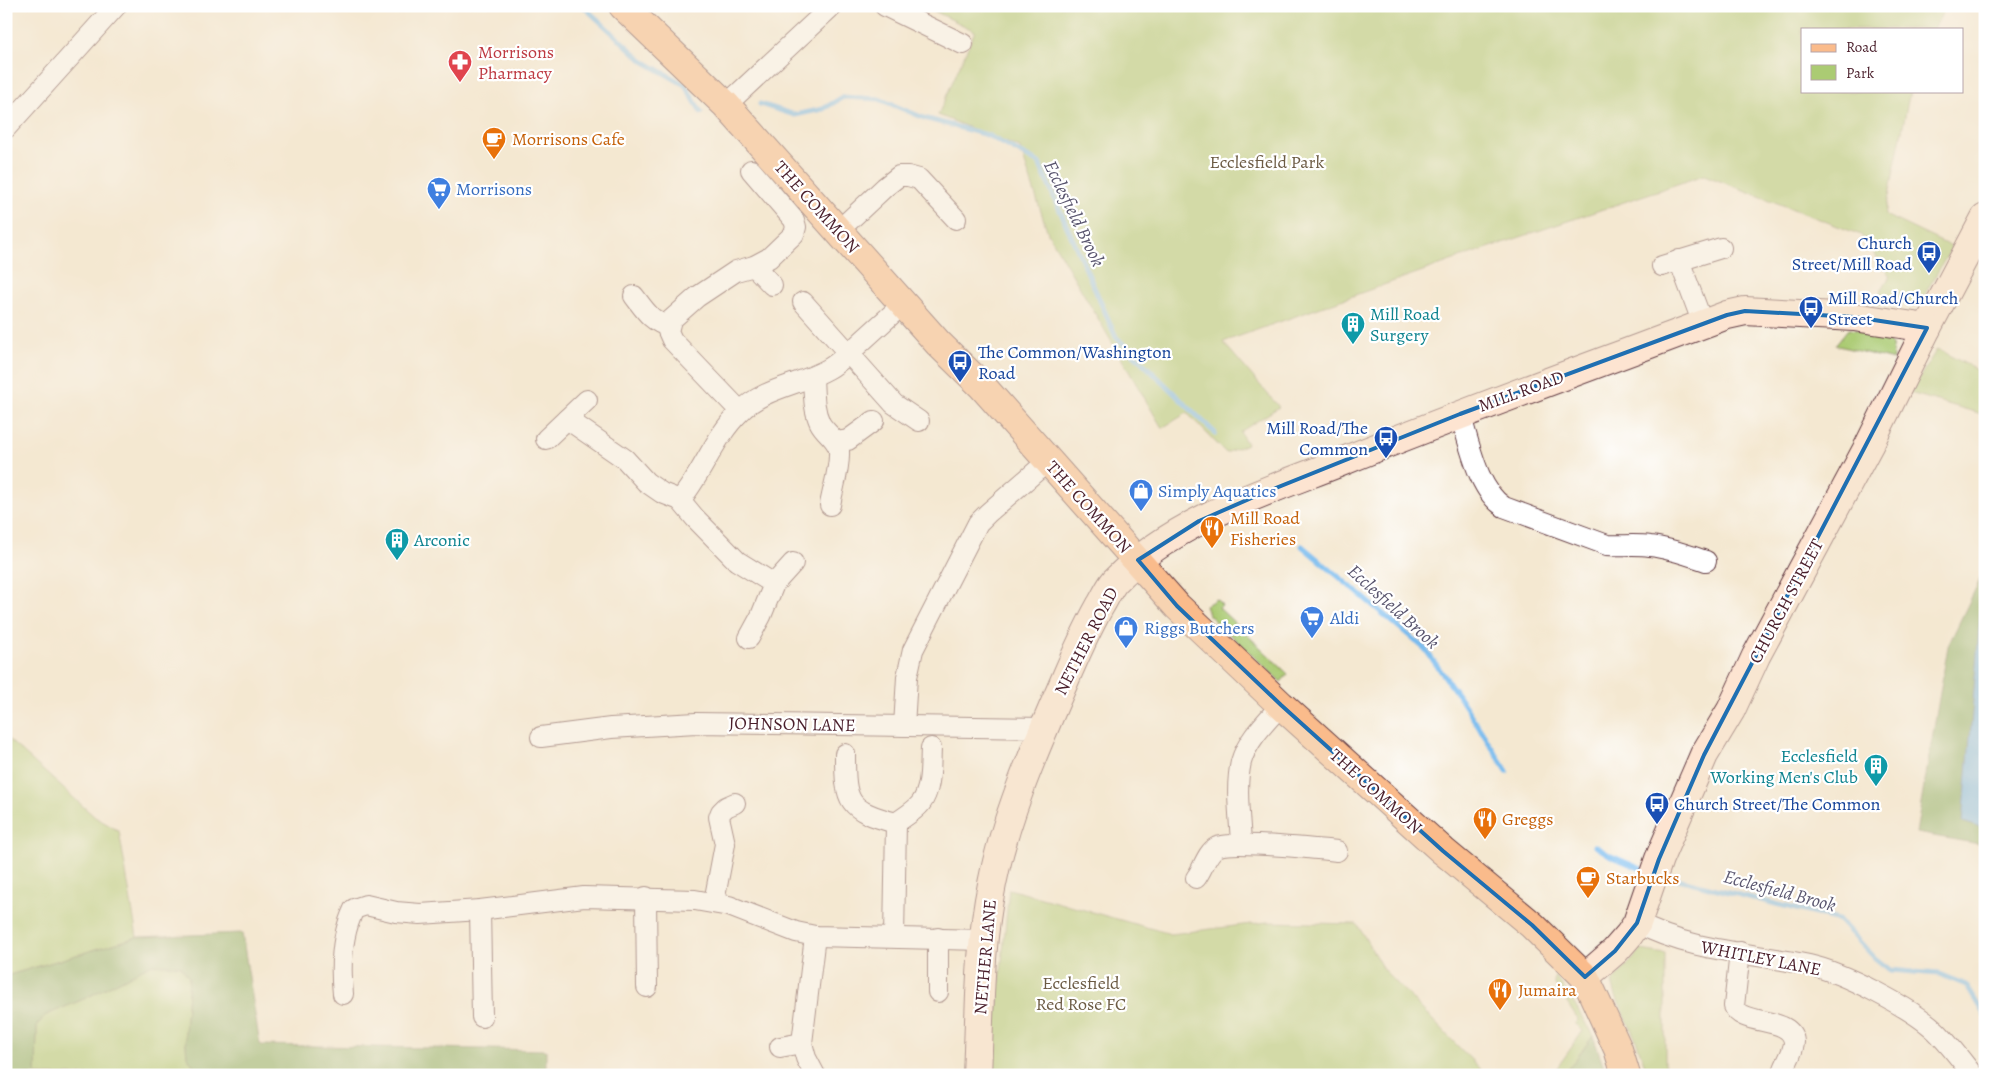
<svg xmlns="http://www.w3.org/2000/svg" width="1991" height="1081" viewBox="0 0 1991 1081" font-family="Alegreya,serif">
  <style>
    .green { fill: #abcb73; stroke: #7a754f }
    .forest { fill: #88af65; stroke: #696748 }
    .water { fill: #78bbee; stroke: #616d8c }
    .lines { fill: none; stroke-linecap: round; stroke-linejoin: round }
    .stream { stroke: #78bbee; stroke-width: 5 }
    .minor-casing { stroke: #643d44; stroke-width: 22 }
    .secondary-casing { stroke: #643d44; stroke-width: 30 }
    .primary-casing { stroke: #643d44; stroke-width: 30 }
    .minor { stroke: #fff; stroke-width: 20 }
    .secondary { stroke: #fde4d1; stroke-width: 28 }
    .primary { stroke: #fabb8b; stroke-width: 28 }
    .marked { fill: none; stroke: #1f6fb2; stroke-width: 4; stroke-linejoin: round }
    .labels { text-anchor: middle; stroke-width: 4.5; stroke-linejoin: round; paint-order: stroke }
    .health-label { font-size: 18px; fill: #be3a42; stroke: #fff; text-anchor: start }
    .food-label { font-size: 18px; fill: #c56008; stroke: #fff; text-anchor: start }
    .park-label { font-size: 18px; fill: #6c5b44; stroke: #fff }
    .shop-label { font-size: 18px; fill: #366cbe; stroke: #fff; text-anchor: start }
    .street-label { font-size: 18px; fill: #4a1f2b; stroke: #fff }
    .transit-label { font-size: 18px; fill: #164399; stroke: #fff; text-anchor: start }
    .culture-label { font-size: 18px; fill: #0d838f; stroke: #fff; text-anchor: start }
    .water-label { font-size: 19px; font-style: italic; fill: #5a566f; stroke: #fff }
  </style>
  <rect width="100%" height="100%" fill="#fff"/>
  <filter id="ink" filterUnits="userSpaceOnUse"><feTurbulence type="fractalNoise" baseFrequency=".02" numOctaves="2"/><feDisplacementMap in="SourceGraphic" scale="10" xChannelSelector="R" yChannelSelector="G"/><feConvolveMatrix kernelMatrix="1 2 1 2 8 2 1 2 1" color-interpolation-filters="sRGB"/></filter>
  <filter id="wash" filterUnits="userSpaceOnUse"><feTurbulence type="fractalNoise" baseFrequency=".0096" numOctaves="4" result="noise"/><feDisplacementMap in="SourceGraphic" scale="20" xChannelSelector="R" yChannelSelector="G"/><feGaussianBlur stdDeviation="1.12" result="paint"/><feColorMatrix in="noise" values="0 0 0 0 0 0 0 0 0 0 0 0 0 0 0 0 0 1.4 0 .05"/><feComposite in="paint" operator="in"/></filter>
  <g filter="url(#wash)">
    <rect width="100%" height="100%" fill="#f4e8d1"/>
    <g class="green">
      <path d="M924,6H1946L1934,29H1802V91H1910L1885,215L1952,247L1921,301L1902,304H1873L1890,276L1861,235L1704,175L1479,251L1223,342L1279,407L1240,432L1247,444L1226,453L1187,413L1162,428L1048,233L1020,148L938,115L975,31Z"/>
      <path d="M1848,329C1867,331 1879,331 1892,345L1893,360L1835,345Z"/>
      <path d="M1937,349L1985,374V415L1910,393Z"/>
      <path d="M1216,599L1222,605L1219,608L1288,674L1281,682L1208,614L1205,606Z"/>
      <path d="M6,737L95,817L119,831L137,937L6,976Z"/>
      <path d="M1009,889L1171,934L1267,922L1357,924L1383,969L1486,1075H991Z"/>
      <path d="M1641,950L1665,954V1075H1648L1636,1040L1616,996L1612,982Z"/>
      <path d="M152,964L181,966L189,978L185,1033L187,1056L200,1075H36L37,1025L46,1015L86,998Z"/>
      <path d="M1555,975L1575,1005L1593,1036L1564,1075H1552L1583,1031L1575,1023L1578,1020L1554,983Z"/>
    </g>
    <g class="forest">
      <path d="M1985,569V845L1916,833L1948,646Z"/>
      <path d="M242,933L260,1045L546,1050V1075H200L187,1056L185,1033L189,978L181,966L152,964L86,998L46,1015L37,1025L36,1075H6V976L137,937Z"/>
      <path d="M1593,1036L1607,1075H1564Z"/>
    </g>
    <path class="water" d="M1985,590V829L1963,822L1982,592Z"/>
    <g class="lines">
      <g class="stream">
        <path d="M583,6L643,61L685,85L701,112"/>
        <path d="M760,104L795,115L823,109L843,97L879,99L924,118L987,135L1039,163L1116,337L1215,433"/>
        <path d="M1302,546L1425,649L1458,695L1507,771"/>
        <path d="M1595,846L1611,856L1646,871"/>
        <path d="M1662,875L1839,920L1875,958L1890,970L1939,974L1966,985L1985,1016"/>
      </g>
    </g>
  </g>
  <g filter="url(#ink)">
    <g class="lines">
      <defs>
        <g id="minor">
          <path d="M885,6L963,44"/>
          <path d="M726,105L832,6"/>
          <path d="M6,128L116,6"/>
          <path d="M838,231L885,187L899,176H908L919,179L956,219"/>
          <path d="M1679,260L1703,324"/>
          <path d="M754,266L772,285"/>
          <path d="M1662,266L1721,248"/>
          <path d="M634,296C644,309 652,323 669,326"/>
          <path d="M803,302L894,404L919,421"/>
          <path d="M813,377C814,392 813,409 820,423C825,433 838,439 839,451C840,468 833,488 830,505"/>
          <path d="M740,411L672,340L668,331L671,320L697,297L736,271L754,266L769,258L794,234L796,227L794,220L751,170"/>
          <path d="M1460,414C1470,444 1477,489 1504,507L1607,545C1621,546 1636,544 1650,546C1669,548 1688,555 1706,561"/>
          <path d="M567,419L625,459L646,482L662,493L680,500L695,518L737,561L774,584"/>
          <path d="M546,439L587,400"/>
          <path d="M836,442L848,440L874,421"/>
          <path d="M680,500C703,473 714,437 740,412C763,388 800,385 828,369C839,363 848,353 858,345C873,331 888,318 903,304"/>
          <path d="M749,638L761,616L774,584L793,563"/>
          <path d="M904,726L907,677L913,650L978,523L988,513L1048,461"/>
          <path d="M541,737L611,728L696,723L1045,728"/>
          <path d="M845,754C845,802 847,810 896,823C904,817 915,811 921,803C932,788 930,765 931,748"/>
          <path d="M1241,844C1240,818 1235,788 1241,762C1247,740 1267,721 1281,705"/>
          <path d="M1196,878C1203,869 1207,852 1217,847C1230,840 1317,849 1337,851"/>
          <path d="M646,897L647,987"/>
          <path d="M714,902L725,844L719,817L721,812L726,807L735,803"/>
          <path d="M480,910L482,1017"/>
          <path d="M1637,923C1690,951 1752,953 1809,965C1842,972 1912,1008 1936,1031C1950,1045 1961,1060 1973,1075"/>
          <path d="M815,936L802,1043L806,1058L815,1075"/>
          <path d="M894,937L896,823"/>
          <path d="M1740,952L1734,1006C1741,1027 1792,1015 1794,1042C1794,1051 1787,1061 1784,1069"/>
          <path d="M938,992V938"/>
          <path d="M343,994C340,965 341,936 354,909L366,905L396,912L420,914L480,910L584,897L695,900L729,906L796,932L815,936L983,940"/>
          <path d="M780,1047L802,1043"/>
        </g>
        <g id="secondary">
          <path d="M1585,977L1615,951L1629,935L1637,923L1659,859L1704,755L1731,710L1756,656L1869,445L1927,328L1985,218"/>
          <path d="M977,1075C980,1011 979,946 992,884C1006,814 1036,747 1064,682C1075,656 1086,631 1100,606C1105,598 1109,588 1115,581C1173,521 1265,492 1341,462C1469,410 1598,364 1727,315L1745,311L1854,317L1927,328"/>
        </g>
        <path id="primary" d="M623,6L726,105L938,343L982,386L1177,606L1281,705L1443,851L1532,925L1585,977L1618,1049L1626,1075"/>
      </defs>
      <use href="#minor" class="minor-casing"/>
      <use href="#secondary" class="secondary-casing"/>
      <use href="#primary" class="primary-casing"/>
      <use href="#minor" class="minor"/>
      <use href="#secondary" class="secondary"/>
      <use href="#primary" class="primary"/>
    </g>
  </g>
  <path d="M0 0H1991V1081H0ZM1745,311L1854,317L1927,328L1704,755L1659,859L1637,923L1615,951L1585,977L1532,925L1443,851L1281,705L1177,606L1138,560L1199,521L1256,496L1460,414L1727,315Z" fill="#f4e8d1" fill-opacity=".55" fill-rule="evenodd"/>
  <path class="marked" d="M1745,311L1854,317L1927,328L1704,755L1659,859L1637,923L1615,951L1585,977L1532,925L1443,851L1281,705L1177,606L1138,560L1199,521L1256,496L1460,414L1727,315Z"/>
  <defs>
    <symbol id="pharmacy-pin" viewBox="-11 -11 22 30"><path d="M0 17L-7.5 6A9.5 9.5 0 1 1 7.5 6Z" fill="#e0444e" stroke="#fff"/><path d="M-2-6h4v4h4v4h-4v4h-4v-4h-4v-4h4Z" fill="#fff"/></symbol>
    <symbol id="cafe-pin" viewBox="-11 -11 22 30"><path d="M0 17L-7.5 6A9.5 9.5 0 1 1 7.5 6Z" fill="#e8710a" stroke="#fff"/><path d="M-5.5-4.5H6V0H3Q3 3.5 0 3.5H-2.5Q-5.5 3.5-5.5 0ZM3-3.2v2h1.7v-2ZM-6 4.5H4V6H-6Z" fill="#fff"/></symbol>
    <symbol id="supermarket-pin" viewBox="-11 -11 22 30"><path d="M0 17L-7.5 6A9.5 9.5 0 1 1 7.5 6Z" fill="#3f7fe0" stroke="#fff"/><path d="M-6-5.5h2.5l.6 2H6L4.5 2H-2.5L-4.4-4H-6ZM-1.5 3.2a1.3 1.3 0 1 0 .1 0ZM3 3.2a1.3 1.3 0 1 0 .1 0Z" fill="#fff"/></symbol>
    <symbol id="bus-pin" viewBox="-11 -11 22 30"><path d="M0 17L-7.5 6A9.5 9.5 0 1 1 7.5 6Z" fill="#1a4fb4" stroke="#fff"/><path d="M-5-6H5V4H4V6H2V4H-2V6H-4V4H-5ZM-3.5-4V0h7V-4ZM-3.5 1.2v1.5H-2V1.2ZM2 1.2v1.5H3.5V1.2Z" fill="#fff"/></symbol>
    <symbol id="building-pin" viewBox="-11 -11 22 30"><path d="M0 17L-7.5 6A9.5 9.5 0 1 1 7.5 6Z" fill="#0f9aa8" stroke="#fff"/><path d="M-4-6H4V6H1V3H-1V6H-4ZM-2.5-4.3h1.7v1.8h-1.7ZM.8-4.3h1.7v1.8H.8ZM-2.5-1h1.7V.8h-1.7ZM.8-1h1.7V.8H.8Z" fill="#fff"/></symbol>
    <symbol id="shop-pin" viewBox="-11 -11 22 30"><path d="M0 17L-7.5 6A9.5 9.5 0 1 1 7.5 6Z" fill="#3f7fe0" stroke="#fff"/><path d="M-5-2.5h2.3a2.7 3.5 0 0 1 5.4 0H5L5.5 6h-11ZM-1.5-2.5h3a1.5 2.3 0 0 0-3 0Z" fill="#fff"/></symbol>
    <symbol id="restaurant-pin" viewBox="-11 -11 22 30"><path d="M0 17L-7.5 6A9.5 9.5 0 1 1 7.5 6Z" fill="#e8710a" stroke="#fff"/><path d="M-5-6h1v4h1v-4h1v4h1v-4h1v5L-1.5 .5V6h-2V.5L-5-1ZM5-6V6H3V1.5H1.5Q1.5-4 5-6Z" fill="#fff"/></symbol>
  </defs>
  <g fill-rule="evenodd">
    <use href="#pharmacy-pin" x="446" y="48" width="28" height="38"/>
    <use href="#cafe-pin" x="480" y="125" width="28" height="38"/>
    <use href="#supermarket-pin" x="425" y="175" width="28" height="38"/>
    <use href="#bus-pin" x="1915" y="239" width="28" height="38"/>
    <use href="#bus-pin" x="1797" y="294" width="28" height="38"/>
    <use href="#building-pin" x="1339" y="310" width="28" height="38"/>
    <use href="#bus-pin" x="946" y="348" width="28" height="38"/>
    <use href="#bus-pin" x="1372" y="424" width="28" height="38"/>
    <use href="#shop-pin" x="1127" y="477" width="28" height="38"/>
    <use href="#restaurant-pin" x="1198" y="514" width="28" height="38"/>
    <use href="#building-pin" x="383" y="526" width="28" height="38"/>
    <use href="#supermarket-pin" x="1298" y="604" width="28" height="38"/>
    <use href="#shop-pin" x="1112" y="614" width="28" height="38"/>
    <use href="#building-pin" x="1862" y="752" width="28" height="38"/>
    <use href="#bus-pin" x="1643" y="790" width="28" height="38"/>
    <use href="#restaurant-pin" x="1471" y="805" width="28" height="38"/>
    <use href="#cafe-pin" x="1574" y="864" width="28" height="38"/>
    <use href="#restaurant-pin" x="1486" y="976" width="28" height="38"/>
  </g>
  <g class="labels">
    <g class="health-label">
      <text x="478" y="58">Morrisons<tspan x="478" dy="21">Pharmacy</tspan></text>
    </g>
    <g class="food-label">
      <text x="512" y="145">Morrisons Cafe</text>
      <text x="1230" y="524">Mill Road<tspan x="1230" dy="21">Fisheries</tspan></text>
      <text x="1502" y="825">Greggs</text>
      <text x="1606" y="884">Starbucks</text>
      <text x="1518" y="996">Jumaira</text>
    </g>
    <g class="park-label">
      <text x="1267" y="168">Ecclesfield Park</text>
      <text x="1081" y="989">Ecclesfield<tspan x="1081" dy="21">Red Rose FC</tspan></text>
    </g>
    <g class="shop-label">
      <text x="456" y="195">Morrisons</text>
      <text x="1158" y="497">Simply Aquatics</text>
      <text x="1330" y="624">Aldi</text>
      <text x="1144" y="634">Riggs Butchers</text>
    </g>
    <g class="street-label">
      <text transform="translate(817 207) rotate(48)" y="6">THE COMMON</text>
      <text transform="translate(1521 391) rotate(-20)" y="6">MILL ROAD</text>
      <text transform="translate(1089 507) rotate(48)" y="6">THE COMMON</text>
      <text transform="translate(1786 601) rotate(-62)" y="6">CHURCH STREET</text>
      <text transform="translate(1086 641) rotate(-63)" y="6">NETHER ROAD</text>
      <text transform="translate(792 724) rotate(1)" y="6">JOHNSON LANE</text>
      <text transform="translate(1376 791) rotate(42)" y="6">THE COMMON</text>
      <text transform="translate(985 957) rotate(-85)" y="6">NETHER LANE</text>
      <text transform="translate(1761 958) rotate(11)" y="6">WHITLEY LANE</text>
    </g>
    <g class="transit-label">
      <text x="1912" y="249" text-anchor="end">Church<tspan x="1912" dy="21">Street/Mill Road</tspan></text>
      <text x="1828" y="304">Mill Road/Church<tspan x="1828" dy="21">Street</tspan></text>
      <text x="978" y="358">The Common/Washington<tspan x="978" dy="21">Road</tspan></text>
      <text x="1368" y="434" text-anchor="end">Mill Road/The<tspan x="1368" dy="21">Common</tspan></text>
      <text x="1674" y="810">Church Street/The Common</text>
    </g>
    <g class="culture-label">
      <text x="1370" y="320">Mill Road<tspan x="1370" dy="21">Surgery</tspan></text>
      <text x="414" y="546">Arconic</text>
      <text x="1858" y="762" text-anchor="end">Ecclesfield<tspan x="1858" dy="21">Working Men's Club</tspan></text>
    </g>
    <g class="water-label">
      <text transform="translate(1075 213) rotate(64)" y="7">Ecclesfield Brook</text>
      <text transform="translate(1394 606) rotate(42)" y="7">Ecclesfield Brook</text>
      <text transform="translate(1780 890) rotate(15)" y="7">Ecclesfield Brook</text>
    </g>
  </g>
  <rect width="1991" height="1081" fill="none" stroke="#fff" stroke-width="25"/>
  <rect x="1801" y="28" width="162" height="65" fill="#ffffff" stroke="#b7a5aa"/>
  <rect x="1811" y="44" width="25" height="8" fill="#fabb8b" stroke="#b7a5aa"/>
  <text x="1846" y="52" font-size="15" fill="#4a1f2b">Road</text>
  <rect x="1811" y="65" width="25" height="15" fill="#abcb73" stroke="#b7a5aa"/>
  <text x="1846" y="78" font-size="15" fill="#4a1f2b">Park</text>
</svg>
